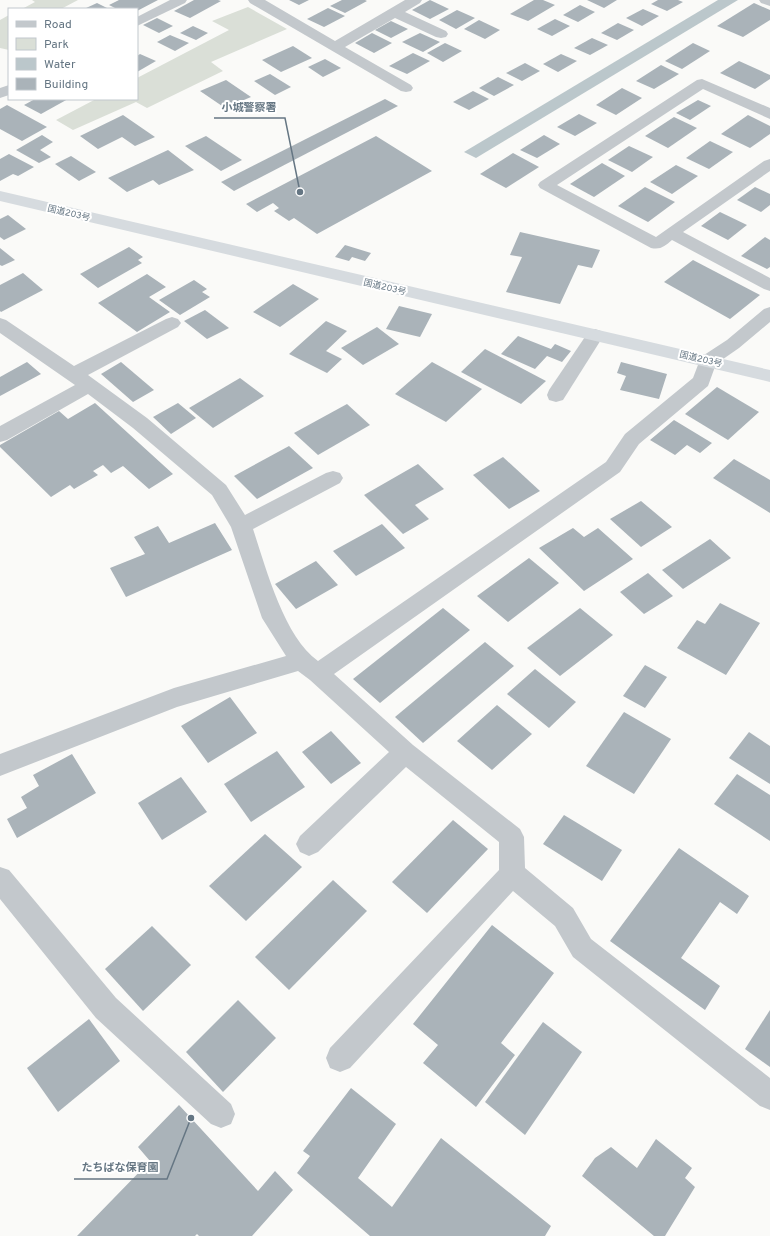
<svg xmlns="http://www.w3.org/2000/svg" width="770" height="1236" viewBox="0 0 770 1236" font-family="Overpass,'Noto Sans JP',sans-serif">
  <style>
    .green { fill: #dadfd7 }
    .water { fill: #bbc7cb }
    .building { fill: #aab3b9 }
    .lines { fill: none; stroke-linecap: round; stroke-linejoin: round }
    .minor { fill: #c3c8cc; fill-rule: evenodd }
    .trunk { fill: #d6dbdf; fill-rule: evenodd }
    .labels { text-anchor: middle; stroke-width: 4; stroke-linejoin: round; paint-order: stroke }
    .far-street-label { font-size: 9px; fill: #657683; stroke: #fff }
    .leader { fill: none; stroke: #657683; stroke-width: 1.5 }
    .callout-dot { fill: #657683; stroke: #fff; stroke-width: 1.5 }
    .callout-label { font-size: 11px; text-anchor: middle; font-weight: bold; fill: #657683; stroke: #fff; stroke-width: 4; stroke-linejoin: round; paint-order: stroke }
  </style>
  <rect width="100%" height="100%" fill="#fafaf8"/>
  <g class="green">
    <path d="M32,0H78L61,9H22L35,2Z"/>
    <path d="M248,7L287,29L211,62L223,71L147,108L136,102L73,130L56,120L96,99H137V78L229,30L212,21Z"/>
    <path d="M9,15V50L0,48V20Z"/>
  </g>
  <path class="water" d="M718,0H738L476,158L464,152Z"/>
  <g class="building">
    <path d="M119,0H158L137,11V9H117L109,5Z"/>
    <path d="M194,0H218L221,1L190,18L174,11Z"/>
    <path d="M289,0H309L299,5Z"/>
    <path d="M342,0H365L367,1L345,13L330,6Z"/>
    <path d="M430,0L449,9L430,19L412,10Z"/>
    <path d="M534,0H543L555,5L528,21L510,14Z"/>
    <path d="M587,0H617L604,8Z"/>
    <path d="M658,0H678L683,2L667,11L651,4Z"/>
    <path d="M97,3L109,9H84Z"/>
    <path d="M754,3L770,10V20L743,37L717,26Z"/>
    <path d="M580,5L595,12L578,22L563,15Z"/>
    <path d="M328,8L345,16L324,27L307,19Z"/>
    <path d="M643,9L659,16L642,26L626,18Z"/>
    <path d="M457,10L475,18L456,29L439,20Z"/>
    <path d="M157,18L173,26L159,33L143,25Z"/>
    <path d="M555,19L570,26L552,36L537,29Z"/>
    <path d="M479,20L500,30L485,39L464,29Z"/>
    <path d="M391,21L408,29L391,38L375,30Z"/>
    <path d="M618,23L634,30L617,40L601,33Z"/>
    <path d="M193,26L208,33L196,40L180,33Z"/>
    <path d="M372,33L392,43L374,53L355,43Z"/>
    <path d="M420,33L440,42L423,52L402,42Z"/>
    <path d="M170,35L189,43L175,51L157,42Z"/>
    <path d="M592,38L608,45L590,55L574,48Z"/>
    <path d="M445,43L462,51L443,62L427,53Z"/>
    <path d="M693,43L710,51L682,69L665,61Z"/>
    <path d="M293,46L312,58L281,72L262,60Z"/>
    <path d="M413,53L430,61L407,74L389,66Z"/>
    <path d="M140,54L156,61L137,72V56Z"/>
    <path d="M561,54L577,61L558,72L543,64Z"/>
    <path d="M325,59L341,68L323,77L308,67Z"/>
    <path d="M739,61L770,75V79L755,89L720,73Z"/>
    <path d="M525,63L540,71L522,81L506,73Z"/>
    <path d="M661,65L679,74L654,89L636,81Z"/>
    <path d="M270,74L291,87L275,95L254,81Z"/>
    <path d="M498,77L514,85L494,96L479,88Z"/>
    <path d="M226,80L251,97L225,108L200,91Z"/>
    <path d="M622,88L642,98L616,115L596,105Z"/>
    <path d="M473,91L489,99L469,110L453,102Z"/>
    <path d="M35,99H68L41,114L24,105Z"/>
    <path d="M385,99L398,106L234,191L221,182Z"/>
    <path d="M698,100L711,106L690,120L676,113Z"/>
    <path d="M7,105L47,127L22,141L0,129V109Z"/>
    <path d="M579,114L597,123L575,136L557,127Z"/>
    <path d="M123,115L155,137L135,146L122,137L98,149L80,136Z"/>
    <path d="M748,115L770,126V134L750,148L721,134Z"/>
    <path d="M674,117L697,128L668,148L645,136Z"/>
    <path d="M42,135L53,142L40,150L51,157L39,163L16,150Z"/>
    <path d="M544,135L560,144L537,158L520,150Z"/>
    <path d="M206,136L242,160L221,171L185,146Z"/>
    <path d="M376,136L432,171L317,234L294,218L289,221L274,211L279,208L273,203L257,212L246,204Z"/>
    <path d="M710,141L733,152L709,169L686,158Z"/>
    <path d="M629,146L653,157L632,172L608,160Z"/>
    <path d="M168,150L194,170L159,185L153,180L127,192L108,178Z"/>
    <path d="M513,153L539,167L506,188L480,174Z"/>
    <path d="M9,154L34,167L18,176L13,174L0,181V159Z"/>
    <path d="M71,156L96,172L79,181L55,164Z"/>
    <path d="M602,163L625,176L594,197L570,184Z"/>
    <path d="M676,165L698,176L672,194L650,182Z"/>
    <path d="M645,187L675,202L648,222L618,206Z"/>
    <path d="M755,187L770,194V205L761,212L737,200Z"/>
    <path d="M720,212L747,225L728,240L701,226Z"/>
    <path d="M8,215L26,229L4,240L0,237V219Z"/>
    <path d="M520,232L600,250L592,268L578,265L560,304L506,292L522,257L510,255Z"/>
    <path d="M765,237L770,240V267L767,269L741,256Z"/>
    <path d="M345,245L371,253L365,261L352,257L349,261L335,257Z"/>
    <path d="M129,247L143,257L138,260L142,263L98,288L80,274Z"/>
    <path d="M0,248L15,260L2,266L0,265Z"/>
    <path d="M693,260L760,295L730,319L664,282Z"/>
    <path d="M23,273L43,290L1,312L0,311V285Z"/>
    <path d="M147,274L166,287L149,297L170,312L137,332L98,303Z"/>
    <path d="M194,280L207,289L202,292L210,297L180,315L159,300Z"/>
    <path d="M293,284L319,299L280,327L253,312Z"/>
    <path d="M399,306L432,314L420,337L386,329Z"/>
    <path d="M205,310L229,328L207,339L184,321Z"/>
    <path d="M326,321L347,331L326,351L342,359L327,373L289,354Z"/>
    <path d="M377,327L399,344L363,365L341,348Z"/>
    <path d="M518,336L551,349L555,344L571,351L562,362L547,356L535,369L501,354Z"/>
    <path d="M485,349L546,381L521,404L461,372Z"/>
    <path d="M27,362L41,374L0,396V377Z"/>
    <path d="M121,362L154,390L133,402L101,374Z"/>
    <path d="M432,362L482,389L446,422L395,394Z"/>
    <path d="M621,362L667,374L659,399L620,390L626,376L617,373Z"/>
    <path d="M240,378L264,396L213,428L189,408Z"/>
    <path d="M717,387L759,412L728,440L685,414Z"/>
    <path d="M95,403L173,474L149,489L123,466L111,473L103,465L93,471L98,475L74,489L70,485L51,497L0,447V445L59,411L68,419Z"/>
    <path d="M178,403L196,418L171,434L153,417Z"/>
    <path d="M347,404L370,425L318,455L294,433Z"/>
    <path d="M674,420L712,443L700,453L687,445L675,455L650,440Z"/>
    <path d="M289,446L313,468L257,499L234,476Z"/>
    <path d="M503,457L540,491L509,509L473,475Z"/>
    <path d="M734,459L770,480V513L713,478Z"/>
    <path d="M418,464L444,489L415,505L429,519L403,534L364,495Z"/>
    <path d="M641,501L672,527L641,547L610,519Z"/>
    <path d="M215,523L232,550L126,597L110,568L145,554L134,537L158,526L169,543Z"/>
    <path d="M382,524L405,548L356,576L333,551Z"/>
    <path d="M573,528L584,537L598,528L633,559L584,591L539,548Z"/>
    <path d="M710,539L731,558L683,589L662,570Z"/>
    <path d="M529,558L559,583L508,622L477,596Z"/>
    <path d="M316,561L338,585L296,609L275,584Z"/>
    <path d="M648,573L673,596L644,614L620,592Z"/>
    <path d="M720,603L760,623L726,675L677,648L697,620L705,624Z"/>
    <path d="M443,608L470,630L380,703L353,679Z"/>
    <path d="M580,608L613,635L560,676L527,648Z"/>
    <path d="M485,642L514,666L423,743L395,717Z"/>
    <path d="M645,665L667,677L645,708L623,696Z"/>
    <path d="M535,669L576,702L549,728L507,694Z"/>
    <path d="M230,697L257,733L208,763L181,726Z"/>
    <path d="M497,705L532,734L492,770L457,741Z"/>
    <path d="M624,712L671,739L634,794L586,766Z"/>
    <path d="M331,731L361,763L331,784L302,752Z"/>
    <path d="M749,732L770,746V784L729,758Z"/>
    <path d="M277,751L305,787L251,822L224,784Z"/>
    <path d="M72,754L96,793L17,838L7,819L27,808L21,797L39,786L33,775Z"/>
    <path d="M737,774L770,795V841L714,804Z"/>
    <path d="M181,777L207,812L162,840L138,803Z"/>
    <path d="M564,815L622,850L602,881L543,844Z"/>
    <path d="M453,820L488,849L427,913L392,882Z"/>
    <path d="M265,834L302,867L246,921L209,886Z"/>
    <path d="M679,848L749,896L737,914L720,902L681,958L720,986L705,1010L610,941Z"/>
    <path d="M333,880L367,911L289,990L255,957Z"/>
    <path d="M492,925L554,973L501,1043L515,1055L476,1107L423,1063L438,1045L413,1024Z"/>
    <path d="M152,926L191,965L143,1011L105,969Z"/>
    <path d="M238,1000L276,1038L223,1092L186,1052Z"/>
    <path d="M770,1010V1067L745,1049Z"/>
    <path d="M89,1019L120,1061L58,1112L27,1068Z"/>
    <path d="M543,1022L582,1052L525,1135L485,1102Z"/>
    <path d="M351,1088L396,1124L358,1178L392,1207L441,1138L551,1226L545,1236H370L297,1173L310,1156L303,1151Z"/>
    <path d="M179,1105L258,1191L275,1171L293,1190L252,1236H199L197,1234L195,1236H77L150,1161L138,1147Z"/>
    <path d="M656,1139L692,1168L685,1178L695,1187L665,1236H654L582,1176L595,1158L611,1147L637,1168Z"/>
  </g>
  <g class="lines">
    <g class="minor">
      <path d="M170,0H187L185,3L137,26V17Z"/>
      <path d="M248,0H265L335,41L405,0H422L420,3L405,12L446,31L448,34L446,37L441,38L436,37L395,18L345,47L411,85L413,88L411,91L406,92L401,91L250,3Z"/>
      <path d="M759,0H770V6L761,3Z"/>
      <path d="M702,79L770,108V119L703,89L557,185L656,237L764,161L770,159V171L683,232L770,278V291L764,289L672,240C665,246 661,250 651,248L540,188L538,185L540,182L697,80Z"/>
      <path d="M9,85V95L0,98V88Z"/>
      <path d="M770,307V322L739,348L716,364L708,386L639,444L620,472L334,674L413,745L520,829L524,837L525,868L573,908L591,939L770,1078V1110L760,1106L573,957L555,926L513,891L350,1068L340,1072L330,1068L326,1058L330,1048L499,870V842L406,767L318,852L309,856L300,852L296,844L300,836L389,752L310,680L298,671L177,707L0,776V754L174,688L286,656L262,618L231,527L212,495L133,428L88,394L7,440L0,442V426L75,385L0,333V318L6,320L74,366L166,319L172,317L178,319L181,323L178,327L88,375L147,418L226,485L245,515L326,473L333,471L340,473L343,478L340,483L253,529C266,568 284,637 318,661L606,462L625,434L693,378L701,357L727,340L764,309Z"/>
      <path d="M595,329L601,331L604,335L563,400L556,402L549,400L547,395L549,390L589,331Z"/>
      <path d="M0,867L9,870L116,998L231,1104L235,1114L231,1124L221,1128L211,1124L96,1018L0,899Z"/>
    </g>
    <path class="trunk" d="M0,191L770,370V382L0,201Z"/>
  </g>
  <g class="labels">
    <g class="far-street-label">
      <text transform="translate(69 213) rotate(13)" y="3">国道203号</text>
      <text transform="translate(385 287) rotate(13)" y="3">国道203号</text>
      <text transform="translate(701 359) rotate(13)" y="3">国道203号</text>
    </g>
  </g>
  <path class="leader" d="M300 192L285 118H214M191 1118L167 1179H74"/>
  <g class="callout-dot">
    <circle cx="300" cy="192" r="4"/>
    <circle cx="191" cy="1118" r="4"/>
  </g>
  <g class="callout-label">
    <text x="249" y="111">小城警察署</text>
    <text x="120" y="1171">たちばな保育園</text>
  </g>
  <rect x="8" y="8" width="130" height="92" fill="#ffffff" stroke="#c1c8cd"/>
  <rect x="16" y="21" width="20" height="6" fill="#c3c8cc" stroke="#c1c8cd"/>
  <text x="44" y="28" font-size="12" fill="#657683">Road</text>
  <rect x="16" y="38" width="20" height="12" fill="#dadfd7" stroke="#c1c8cd"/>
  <text x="44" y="48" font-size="12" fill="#657683">Park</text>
  <rect x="16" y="58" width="20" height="12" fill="#bbc7cb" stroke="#c1c8cd"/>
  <text x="44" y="68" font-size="12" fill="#657683">Water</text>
  <rect x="16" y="78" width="20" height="12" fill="#aab3b9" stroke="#c1c8cd"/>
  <text x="44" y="88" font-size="12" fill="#657683">Building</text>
</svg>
